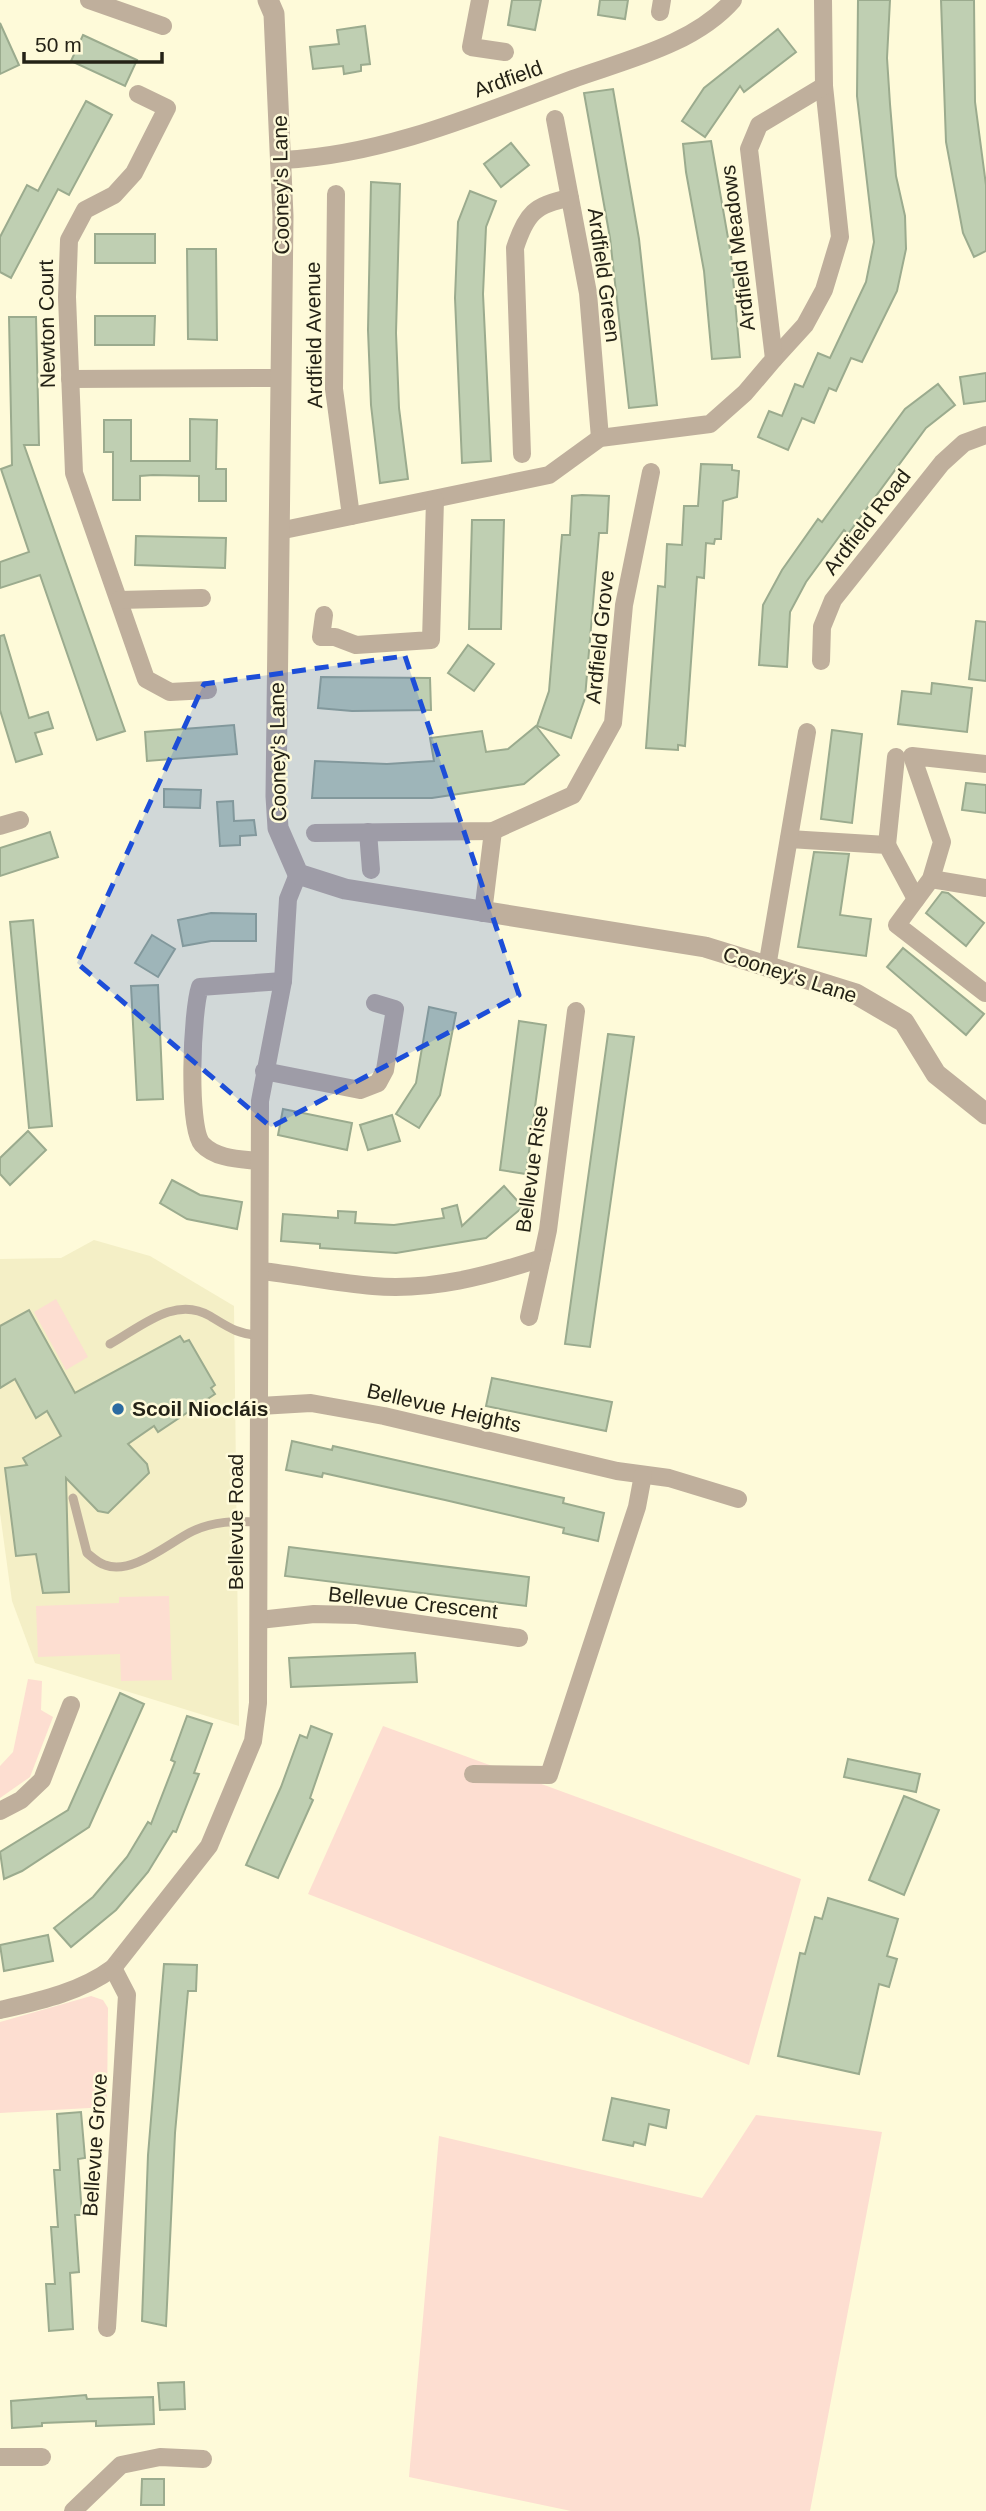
<svg xmlns="http://www.w3.org/2000/svg" width="986" height="2511" viewBox="0 0 986 2511" font-family="Arial,sans-serif">
  <style>
    .built { fill: #f4efc6 }
    .green { fill: #fdded1 }
    .building { fill: #bfcfb2; stroke: #9bab8e; stroke-width: 2 }
    .lines { fill: none; stroke-linecap: round; stroke-linejoin: round }
    .service { stroke: #bfaf9c; stroke-width: 9 }
    .minor { stroke: #bfaf9c; stroke-width: 18 }
    .tertiary { stroke: #bfaf9c; stroke-width: 21 }
    .marked { fill: #1d4ed8; fill-opacity: 0.2; stroke: #1d4ed8; stroke-width: 5; stroke-dasharray: 14 9; stroke-linejoin: round }
    .poi-dot { fill: #2b6ba1; stroke: #fefad9; stroke-width: 2.5 }
    .labels { text-anchor: middle; stroke-width: 5; stroke-linejoin: round; paint-order: stroke }
    .street-label { font-size: 21px; fill: #242216; stroke: #fefad9 }
    .poi-label { font-size: 21px; font-weight: bold; fill: #242216; stroke: #fefad9; text-anchor: start }
  </style>
  <rect width="100%" height="100%" fill="#fefad9"/>
  <path class="built" d="M94,1240L150,1256L234,1306L239,1726L35,1663L12,1601L0,1513V1259L61,1258Z"/>
  <g class="green">
    <path d="M56,1299L88,1357L66,1370L34,1312Z"/>
    <path d="M169,1596L172,1680L121,1681L120,1654L38,1657L36,1606L119,1603V1597Z"/>
    <path d="M28,1679L42,1681L41,1710L53,1717L30,1777L0,1798V1766L13,1752Z"/>
    <path d="M383,1726L801,1879L749,2065L308,1894Z"/>
    <path d="M91,1996L103,2000L108,2008L107,2107L0,2113V2022Z"/>
    <path d="M756,2115L882,2132L810,2511H571L409,2477L439,2136L702,2198Z"/>
  </g>
  <g class="building">
    <path d="M512,0H541L535,30L508,25Z"/>
    <path d="M600,0H628L625,19L598,15Z"/>
    <path d="M858,0H890L887,58L890,104L896,176L905,216L906,249L897,291L862,362L851,358L836,391L829,388L814,423L802,418L788,450L758,437L769,411L782,416L795,384L803,387L818,353L830,358L866,282L874,242L857,96Z"/>
    <path d="M941,0H974L975,102L986,185V251L974,257L963,233L946,142Z"/>
    <path d="M0,23L19,65L0,74Z"/>
    <path d="M365,26L370,64L361,65V71L344,74L343,66L313,69L310,47L339,44L337,30Z"/>
    <path d="M778,29L796,52L744,92L740,86L705,137L682,121L704,88Z"/>
    <path d="M83,35L137,60L125,86L71,61Z"/>
    <path d="M613,89L639,239L657,405L629,408L610,238L584,93Z"/>
    <path d="M86,101L112,115L69,195L58,189L11,278L0,272V237L27,185L38,191Z"/>
    <path d="M711,141L731,255L740,357L712,359L704,271L686,172L683,144Z"/>
    <path d="M511,143L529,165L501,187L484,164Z"/>
    <path d="M371,182L400,184L396,333L399,408L408,479L380,483L371,405L368,330Z"/>
    <path d="M470,191L496,201L486,227L483,294L491,461L462,463L455,298L458,222Z"/>
    <rect x="95" y="234" width="60" height="29"/>
    <path d="M187,249H216L217,340L188,339Z"/>
    <path d="M95,316H155L154,345H95Z"/>
    <path d="M9,317H36L39,445H24L125,731L97,740L40,575L0,588V562L29,552L1,469L12,465Z"/>
    <path d="M986,373V401L964,404L960,377Z"/>
    <path d="M938,384L955,405L926,428L848,534L844,530L806,582L790,612L787,667L759,665L763,605L782,570L818,519L822,522L905,409Z"/>
    <path d="M190,419L217,420L216,469H226V501H199V476L153,475L140,476V500H113V452H104V420H131V461H190Z"/>
    <path d="M701,464L732,465V470L739,471L737,497L723,501L721,539H715L714,544L706,543L704,578L697,577L685,746L678,745V750L646,748L658,586L665,587L667,544L682,545L684,506H698Z"/>
    <path d="M582,495L609,496L607,533H599L585,698L571,738L537,726L549,691L562,535H570L572,496Z"/>
    <path d="M472,520H504L501,629H469Z"/>
    <path d="M136,536L226,538L225,568L135,565Z"/>
    <path d="M976,621L986,622V681L969,679Z"/>
    <path d="M4,635L29,718L48,712L53,728L35,733L42,754L16,762L0,710V636Z"/>
    <path d="M468,645L494,664L474,691L448,673Z"/>
    <path d="M321,677L430,678L431,710L352,711L318,708Z"/>
    <path d="M932,683L972,688L967,732L898,724L902,691L931,694Z"/>
    <path d="M234,725L237,754L147,761L145,732Z"/>
    <path d="M536,726L559,755L524,784L432,798H312L315,761L387,764L434,761L430,738L482,731L486,752L508,749Z"/>
    <path d="M832,730L862,734L852,823L821,819Z"/>
    <path d="M966,783L986,785V813L962,810Z"/>
    <path d="M164,789L201,790L200,808L164,807Z"/>
    <path d="M233,801L234,821L254,820L256,835L240,836V845L220,846L217,802Z"/>
    <path d="M50,832L58,857L0,876V848Z"/>
    <path d="M814,852L849,854L840,915L871,919L866,956L798,947Z"/>
    <path d="M942,892L948,893L984,923L966,946L926,913Z"/>
    <path d="M211,913L256,914V941H211L183,946L178,920Z"/>
    <path d="M33,920L52,1126L29,1128L10,922Z"/>
    <path d="M152,935L175,949L158,977L135,963Z"/>
    <path d="M903,948L984,1014L966,1035L887,967Z"/>
    <path d="M158,985L163,1099L137,1100L131,986Z"/>
    <path d="M429,1007L456,1013L440,1095L419,1128L396,1114L416,1083Z"/>
    <path d="M519,1021L546,1025L526,1174L500,1170Z"/>
    <path d="M608,1034L634,1037L590,1347L565,1344Z"/>
    <path d="M283,1109L352,1123L347,1150L278,1135Z"/>
    <path d="M392,1115L400,1141L368,1150L360,1125Z"/>
    <path d="M28,1131L46,1150L10,1185L0,1174V1158Z"/>
    <path d="M172,1180L200,1195L242,1202L237,1229L187,1219L160,1203Z"/>
    <path d="M504,1186L523,1207L486,1238L396,1253L320,1248V1244L281,1241L283,1214L338,1218V1211L356,1212L355,1223L394,1225L444,1218L442,1209L457,1205L462,1226Z"/>
    <path d="M29,1310L75,1393L180,1336L184,1342L189,1340L215,1385L211,1388L215,1394L158,1432L154,1426L128,1444L147,1464L149,1473L108,1513L98,1511L66,1478L69,1592L43,1593L36,1554L16,1556L5,1468L27,1465L23,1458L61,1436L47,1411L36,1418L15,1379L0,1388V1326Z"/>
    <path d="M492,1378L612,1402L606,1431L486,1406Z"/>
    <path d="M292,1441L332,1450L333,1446L564,1498L563,1503L604,1513L598,1541L563,1533L564,1528L445,1500L323,1473L322,1477L286,1470Z"/>
    <path d="M289,1547L529,1577L526,1606L285,1576Z"/>
    <path d="M415,1653L417,1682L291,1687L289,1658Z"/>
    <path d="M120,1693L144,1704L89,1827L22,1871L4,1879L0,1852L68,1810Z"/>
    <path d="M187,1716L212,1724L194,1773L199,1774L176,1832L173,1831L148,1872L116,1910L71,1947L54,1928L93,1897L127,1857L148,1822L151,1824L175,1762L171,1760Z"/>
    <path d="M311,1726L332,1734L310,1798L313,1800L278,1878L246,1865L281,1787L300,1735L307,1738Z"/>
    <path d="M848,1759L920,1774L916,1792L844,1777Z"/>
    <path d="M904,1796L939,1810L904,1895L869,1880Z"/>
    <path d="M828,1898L898,1919L887,1956L897,1959L889,1987L879,1984L859,2074L778,2056L800,1953L805,1954L815,1917L822,1919Z"/>
    <path d="M48,1935L53,1961L4,1971L0,1945Z"/>
    <path d="M164,1964L197,1965L196,1991H188L175,2133L166,2326L142,2321L148,2155Z"/>
    <path d="M612,2098L669,2110L666,2128L649,2124L645,2145L634,2142L633,2146L603,2140Z"/>
    <path d="M81,2112L85,2158L78,2159L82,2215H75L79,2272L70,2273L73,2329L49,2331L46,2284H55L51,2227H58L54,2170H60L57,2114Z"/>
    <path d="M184,2382L185,2409L160,2410L158,2383Z"/>
    <path d="M86,2395L87,2399L153,2397L154,2424L96,2426V2421L42,2423V2426L12,2428L11,2401Z"/>
    <path d="M142,2479H164V2505H141Z"/>
  </g>
  <g class="lines">
    <g class="service">
      <path d="M110,1344C141,1327 175,1295 210,1316C228,1327 239,1335 260,1335"/>
      <path d="M73,1498L87,1553C92,1557 98,1563 105,1565C132,1576 171,1541 193,1531C214,1521 235,1521 257,1522"/>
    </g>
    <g class="minor">
      <path d="M89,0L163,26"/>
      <path d="M480,0L471,47L505,52"/>
      <path d="M660,12L662,0"/>
      <path d="M138,94L167,108L134,173L114,195L85,210L69,240L67,297L74,473L146,679L170,692L208,690"/>
      <path d="M555,119L588,293L600,438"/>
      <path d="M283,160C384,155 479,114 573,79C626,60 695,44 733,0"/>
      <path d="M336,194L334,389L351,516"/>
      <path d="M774,359L805,325L824,290L840,237L824,86"/>
      <path d="M70,379L280,378"/>
      <path d="M522,454L515,248C526,214 535,204 570,198"/>
      <path d="M279,531L549,475L600,438L710,424L745,393L774,359L749,149L759,125L824,86L823,0"/>
      <path d="M119,600L202,598"/>
      <path d="M324,615L321,637H335L356,645L431,640L435,500"/>
      <path d="M821,661L822,627L833,600L942,463L964,443L986,435"/>
      <path d="M0,826L20,820"/>
      <path d="M368,832L371,870"/>
      <path d="M315,833L493,831L573,795L613,723L624,605L651,472"/>
      <path d="M789,839L887,845L916,899"/>
      <path d="M887,845L896,757"/>
      <path d="M931,879L986,888"/>
      <path d="M483,913L493,831"/>
      <path d="M767,967L807,732"/>
      <path d="M985,993L897,925L931,879L942,842L912,756L986,764"/>
      <path d="M264,1071L360,1090L378,1083L385,1070L395,1009L375,1003"/>
      <path d="M258,1161C240,1159 216,1159 202,1144C187,1126 192,1010 200,987L283,981"/>
      <path d="M261,1271C298,1275 336,1283 373,1286C431,1291 487,1276 542,1258L548,1230L576,1011"/>
      <path d="M529,1317L542,1258"/>
      <path d="M260,1406L311,1403L384,1416L617,1471L669,1478L738,1499"/>
      <path d="M259,1620L314,1614L357,1615L519,1638"/>
      <path d="M473,1774L549,1775L637,1507L643,1475"/>
      <path d="M0,1811L21,1800L42,1780L71,1705"/>
      <path d="M0,2010C39,2001 81,1992 113,1968L209,1846L253,1741L258,1703L260,1101L283,981L288,899L298,874"/>
      <path d="M107,2328L127,1995L113,1968"/>
      <path d="M0,2457H42"/>
      <path d="M73,2511L121,2465L160,2457L203,2459"/>
    </g>
    <path class="tertiary" d="M268,0L274,14L283,216L276,796L278,828L298,874L345,889L705,947L856,994L904,1022L936,1074L986,1114"/>
  </g>
  <path class="marked" d="M405,656L519,995L271,1127L77,963L204,684Z"/>
  <circle class="poi-dot" cx="118" cy="1409" r="7"/>
  <g class="labels">
    <g class="street-label">
      <text transform="translate(508 79) rotate(-20)" y="7">Ardfield</text>
      <text transform="translate(281 185) rotate(-91)" y="7">Cooney's Lane</text>
      <text transform="translate(738 248) rotate(-97)" y="7">Ardfield Meadows</text>
      <text transform="translate(604 275) rotate(82)" y="7">Ardfield Green</text>
      <text transform="translate(47 324) rotate(-91)" y="7">Newton Court</text>
      <text transform="translate(314 335) rotate(-91)" y="7">Ardfield Avenue</text>
      <text transform="translate(867 522) rotate(-52)" y="7">Ardfield Road</text>
      <text transform="translate(600 637) rotate(-84)" y="7">Ardfield Grove</text>
      <text transform="translate(278 752) rotate(-91)" y="7">Cooney's Lane</text>
      <text transform="translate(790 975) rotate(18)" y="7">Cooney's Lane</text>
      <text transform="translate(532 1169) rotate(-82)" y="7">Bellevue Rise</text>
      <text transform="translate(444 1408) rotate(13)" y="7">Bellevue Heights</text>
      <text transform="translate(236 1522) rotate(-90)" y="7">Bellevue Road</text>
      <text transform="translate(413 1603) rotate(6)" y="7">Bellevue Crescent</text>
      <text transform="translate(95 2145) rotate(-86)" y="7">Bellevue Grove</text>
    </g>
    <g class="poi-label">
      <text x="132" y="1416">Scoil Niocláis</text>
    </g>
  </g>
  <path d="M24 52v10h138v-10" fill="none" stroke="#242216" stroke-width="3.5"/>
  <text x="35" y="52" font-size="21" fill="#242216" stroke="#fefad9" stroke-width="5" paint-order="stroke">50 m</text>
</svg>
